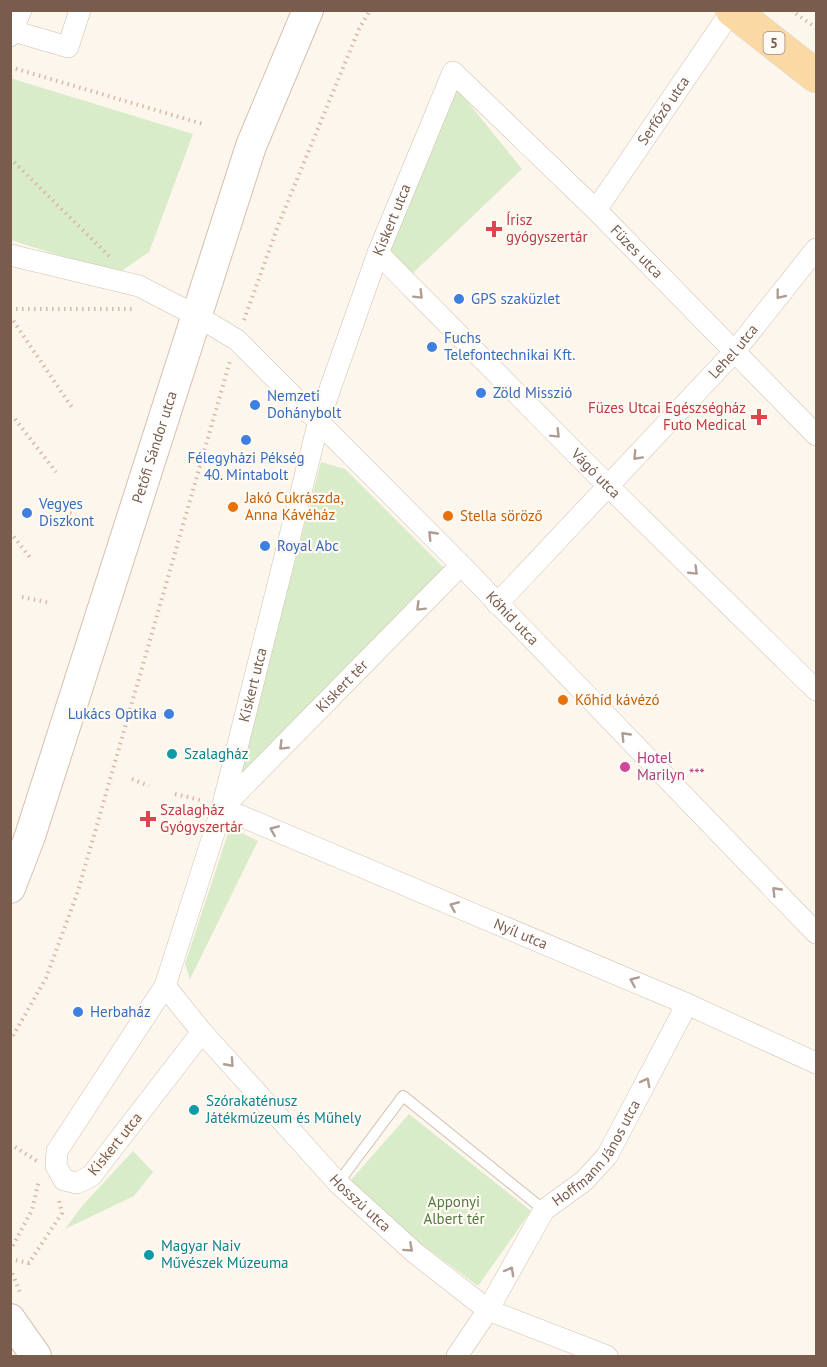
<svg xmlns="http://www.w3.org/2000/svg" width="827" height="1367" viewBox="0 0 827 1367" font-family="'PT Sans',sans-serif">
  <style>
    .green { fill: #d8ecc9 }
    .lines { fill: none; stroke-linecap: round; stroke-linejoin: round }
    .lane-casing { stroke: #d1beb0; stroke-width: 12 }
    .street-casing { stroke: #d1beb0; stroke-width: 22 }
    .secondary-casing { stroke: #d6c0b0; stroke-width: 32 }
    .primary-casing { stroke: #dad1cd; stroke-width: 34 }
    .path { stroke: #d9b8a5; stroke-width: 4; stroke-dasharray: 1.5 4.5; stroke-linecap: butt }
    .lane { stroke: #fff; stroke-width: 10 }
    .street { stroke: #fff; stroke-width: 21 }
    .secondary { stroke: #fff; stroke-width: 30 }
    .primary { stroke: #fbd9a5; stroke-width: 33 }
    .oneway { stroke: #af9d94 }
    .health-dot { fill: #e0444e; stroke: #fffaf3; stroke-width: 2 }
    .shop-dot { fill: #3f7fe0; stroke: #fffaf3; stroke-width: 2 }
    .food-dot { fill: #e8710a; stroke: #fffaf3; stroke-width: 2 }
    .culture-dot { fill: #0f9aa8; stroke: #fffaf3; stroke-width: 2 }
    .hotel-dot { fill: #d1479c; stroke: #fffaf3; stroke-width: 2 }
    .labels { text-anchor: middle; stroke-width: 4.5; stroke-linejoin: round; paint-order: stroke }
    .shield { fill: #fffaf3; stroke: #a28b7f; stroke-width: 1.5 }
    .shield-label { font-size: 14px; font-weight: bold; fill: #7a5c4d }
    .street-label { font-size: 15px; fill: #7a5c4d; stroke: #fffaf3 }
    .health-label { font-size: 15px; fill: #be3a42; stroke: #fffaf3; text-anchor: start }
    .shop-label { font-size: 15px; fill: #366cbe; stroke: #fffaf3; text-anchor: start }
    .food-label { font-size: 15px; fill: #c56008; stroke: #fffaf3; text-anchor: start }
    .culture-label { font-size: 15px; fill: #0d838f; stroke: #fffaf3; text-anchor: start }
    .hotel-label { font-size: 15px; fill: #b23c85; stroke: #fffaf3; text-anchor: start }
    .park-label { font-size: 15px; fill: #537a41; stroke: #fffaf3 }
  </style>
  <rect width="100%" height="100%" fill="#fdf6ec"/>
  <g class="green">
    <path d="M10,78L193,134L149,252L117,274L11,240Z"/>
    <path d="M455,86L522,169L411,275L389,251Z"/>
    <path d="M321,462L345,469L446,570L238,778Z"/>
    <path d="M230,827L258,841L190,979L185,964Z"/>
    <path d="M409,1114L531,1211L478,1286L417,1241L350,1181Z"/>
    <path d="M133,1151L153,1172L134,1196L65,1229L82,1206Z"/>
  </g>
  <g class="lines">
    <defs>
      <path id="lane" d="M338,1183L403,1096L544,1210"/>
      <g id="street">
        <path d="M13,31L68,47L80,10"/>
        <path d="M10,36L21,10"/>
        <path id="s1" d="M596,210L732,10"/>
        <path id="s2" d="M378,253L608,486L816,690"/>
        <path id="s3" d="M10,255L139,286L197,316L237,340L461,565L816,933"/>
        <path id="s4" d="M497,604L735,351L816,249"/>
        <path id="s5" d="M222,808L687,1004L816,1063"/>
        <path id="s6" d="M222,808L461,565"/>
        <path id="s7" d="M165,986L202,1032L338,1183L415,1253L488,1310L607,1356"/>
        <path id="s8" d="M202,1032L91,1176L77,1183L64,1180L56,1166L57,1151L165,986L222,808L319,420L378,253L453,72L596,210L816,435"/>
        <path id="s9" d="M457,1356L488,1310L544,1210L584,1181L607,1156L687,1004"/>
      </g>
      <g id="secondary">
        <path id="s10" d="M10,888L30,836L251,146L308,10"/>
        <path d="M10,1319L36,1356"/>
      </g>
      <path id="primary" d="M732,10L816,76"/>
    </defs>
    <use href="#lane" class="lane-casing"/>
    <use href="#street" class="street-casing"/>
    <use href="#secondary" class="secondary-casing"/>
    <use href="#primary" class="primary-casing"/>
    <g class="path">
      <path d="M791,10L816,28"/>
      <path d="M10,67L203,124"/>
      <path d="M10,158L110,257"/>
      <path d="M10,309H132"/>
      <path d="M10,316L73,409"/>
      <path d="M244,320L279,223L359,29L370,10"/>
      <path d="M10,413L13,416"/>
      <path d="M15,419L56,472"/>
      <path d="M47,506L76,515"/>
      <path d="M10,532L32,560"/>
      <path d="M22,597L51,603"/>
      <path d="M132,779L149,786"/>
      <path d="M175,794L204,801"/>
      <path d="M10,1041L46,978L78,891L230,361"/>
      <path d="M15,1147L37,1161"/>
      <path d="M10,1251L32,1210L39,1180"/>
      <path d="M10,1259L29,1263L62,1213L59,1200"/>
      <path d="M10,1268L21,1295"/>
    </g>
    <use href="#lane" class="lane"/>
    <use href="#street" class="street"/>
    <use href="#secondary" class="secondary"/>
    <use href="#primary" class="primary"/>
  </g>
  <defs><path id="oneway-chevron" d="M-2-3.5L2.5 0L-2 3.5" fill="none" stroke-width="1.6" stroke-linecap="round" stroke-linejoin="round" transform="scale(1.5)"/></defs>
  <g class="oneway">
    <use href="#oneway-chevron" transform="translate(419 295) rotate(45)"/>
    <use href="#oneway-chevron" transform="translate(780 295) rotate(128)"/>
    <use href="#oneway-chevron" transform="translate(556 434) rotate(45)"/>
    <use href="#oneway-chevron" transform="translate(637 456) rotate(133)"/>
    <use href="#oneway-chevron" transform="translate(432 535) rotate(-134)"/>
    <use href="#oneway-chevron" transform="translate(694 571) rotate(44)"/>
    <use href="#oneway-chevron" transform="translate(420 607) rotate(135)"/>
    <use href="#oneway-chevron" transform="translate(625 736) rotate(-134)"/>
    <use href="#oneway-chevron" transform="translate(283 746) rotate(135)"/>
    <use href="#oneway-chevron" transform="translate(274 830) rotate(-157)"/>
    <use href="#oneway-chevron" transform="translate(776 891) rotate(-134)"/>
    <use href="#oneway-chevron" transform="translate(454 906) rotate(-157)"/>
    <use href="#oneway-chevron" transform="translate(634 981) rotate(-157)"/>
    <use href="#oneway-chevron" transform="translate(230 1063) rotate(48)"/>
    <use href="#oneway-chevron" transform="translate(646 1082) rotate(-62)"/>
    <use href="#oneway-chevron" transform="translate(409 1248) rotate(42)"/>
    <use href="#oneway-chevron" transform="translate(510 1271) rotate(-61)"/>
  </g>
  <g class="health-dot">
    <path d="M491 220h6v6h6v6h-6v6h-6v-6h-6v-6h6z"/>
    <path d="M756 408h6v6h6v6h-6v6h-6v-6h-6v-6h6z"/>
    <path d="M145 810h6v6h6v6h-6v6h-6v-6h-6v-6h6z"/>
  </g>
  <g class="shop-dot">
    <circle cx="459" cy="299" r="6"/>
    <circle cx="432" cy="347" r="6"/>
    <circle cx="481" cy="393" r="6"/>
    <circle cx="255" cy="405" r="6"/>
    <circle cx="246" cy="440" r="6"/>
    <circle cx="27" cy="513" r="6"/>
    <circle cx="265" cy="546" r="6"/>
    <circle cx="169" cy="714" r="6"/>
    <circle cx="78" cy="1012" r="6"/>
  </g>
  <g class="food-dot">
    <circle cx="233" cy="507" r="6"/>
    <circle cx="448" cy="516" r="6"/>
    <circle cx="563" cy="700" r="6"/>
  </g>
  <g class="culture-dot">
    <circle cx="172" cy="754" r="6"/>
    <circle cx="194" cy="1110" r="6"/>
    <circle cx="149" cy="1255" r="6"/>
  </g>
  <circle class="hotel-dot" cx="625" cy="767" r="6"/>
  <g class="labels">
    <rect class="shield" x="763.5" y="32" width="21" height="22" rx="4.5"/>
    <g class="shield-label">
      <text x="774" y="48">5</text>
    </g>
    <g class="street-label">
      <text dy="5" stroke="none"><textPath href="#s1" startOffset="120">Serfőző utca</textPath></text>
      <text dy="5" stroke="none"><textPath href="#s8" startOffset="1239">Kiskert utca</textPath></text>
      <text dy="5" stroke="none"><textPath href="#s8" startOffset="1656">Füzes utca</textPath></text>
      <text dy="5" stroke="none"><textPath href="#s4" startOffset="346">Lehel utca</textPath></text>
      <text dy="5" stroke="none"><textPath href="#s10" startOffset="464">Petőfi Sándor utca</textPath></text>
      <text dy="5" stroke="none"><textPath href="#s2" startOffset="310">Vágó utca</textPath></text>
      <text dy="5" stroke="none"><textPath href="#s3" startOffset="636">Kőhíd utca</textPath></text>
      <text dy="5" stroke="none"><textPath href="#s8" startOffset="753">Kiskert utca</textPath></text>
      <text dy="5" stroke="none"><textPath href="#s6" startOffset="171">Kiskert tér</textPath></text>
      <text dy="5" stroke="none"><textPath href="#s5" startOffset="324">Nyíl utca</textPath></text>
      <text transform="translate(115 1144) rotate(-51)" y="5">Kiskert utca</text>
      <text dy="5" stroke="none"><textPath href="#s9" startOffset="249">Hoffmann János utca</textPath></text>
      <text dy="5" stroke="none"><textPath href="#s7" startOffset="292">Hosszú utca</textPath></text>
    </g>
    <g class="health-label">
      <text x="506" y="225">Írisz<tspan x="506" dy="17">gyógyszertár</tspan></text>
      <text x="746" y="413" text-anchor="end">Füzes Utcai Egészségház<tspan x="746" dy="17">Futo Medical</tspan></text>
      <text x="160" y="815">Szalagház<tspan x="160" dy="17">Gyógyszertár</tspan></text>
    </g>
    <g class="shop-label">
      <text x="471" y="304">GPS szaküzlet</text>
      <text x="444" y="343">Fuchs<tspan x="444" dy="17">Telefontechnikai Kft.</tspan></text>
      <text x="493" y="398">Zöld Misszió</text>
      <text x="267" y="401">Nemzeti<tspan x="267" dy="17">Dohánybolt</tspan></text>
      <text x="246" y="463" text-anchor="middle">Félegyházi Pékség<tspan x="246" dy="17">40. Mintabolt</tspan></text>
      <text x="39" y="509">Vegyes<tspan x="39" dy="17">Diszkont</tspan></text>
      <text x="277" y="551">Royal Abc</text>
      <text x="157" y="719" text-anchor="end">Lukács Optika</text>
      <text x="90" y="1017">Herbaház</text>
    </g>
    <g class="food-label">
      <text x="245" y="503">Jakó Cukrászda,<tspan x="245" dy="17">Anna Kávéház</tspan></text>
      <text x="460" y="521">Stella söröző</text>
      <text x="575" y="705">Kőhíd kávézó</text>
    </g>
    <g class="culture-label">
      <text x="184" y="759">Szalagház</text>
      <text x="206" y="1106">Szórakaténusz<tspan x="206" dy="17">Játékmúzeum és Műhely</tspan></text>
      <text x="161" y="1251">Magyar Naiv<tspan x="161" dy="17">Művészek Múzeuma</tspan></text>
    </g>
    <g class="hotel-label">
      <text x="637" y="763">Hotel<tspan x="637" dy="17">Marilyn ***</tspan></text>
    </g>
    <g class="park-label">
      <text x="454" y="1207">Apponyi<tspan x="454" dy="17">Albert tér</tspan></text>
    </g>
  </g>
  <rect width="827" height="1367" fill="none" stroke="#7a5c4d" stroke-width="24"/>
</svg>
